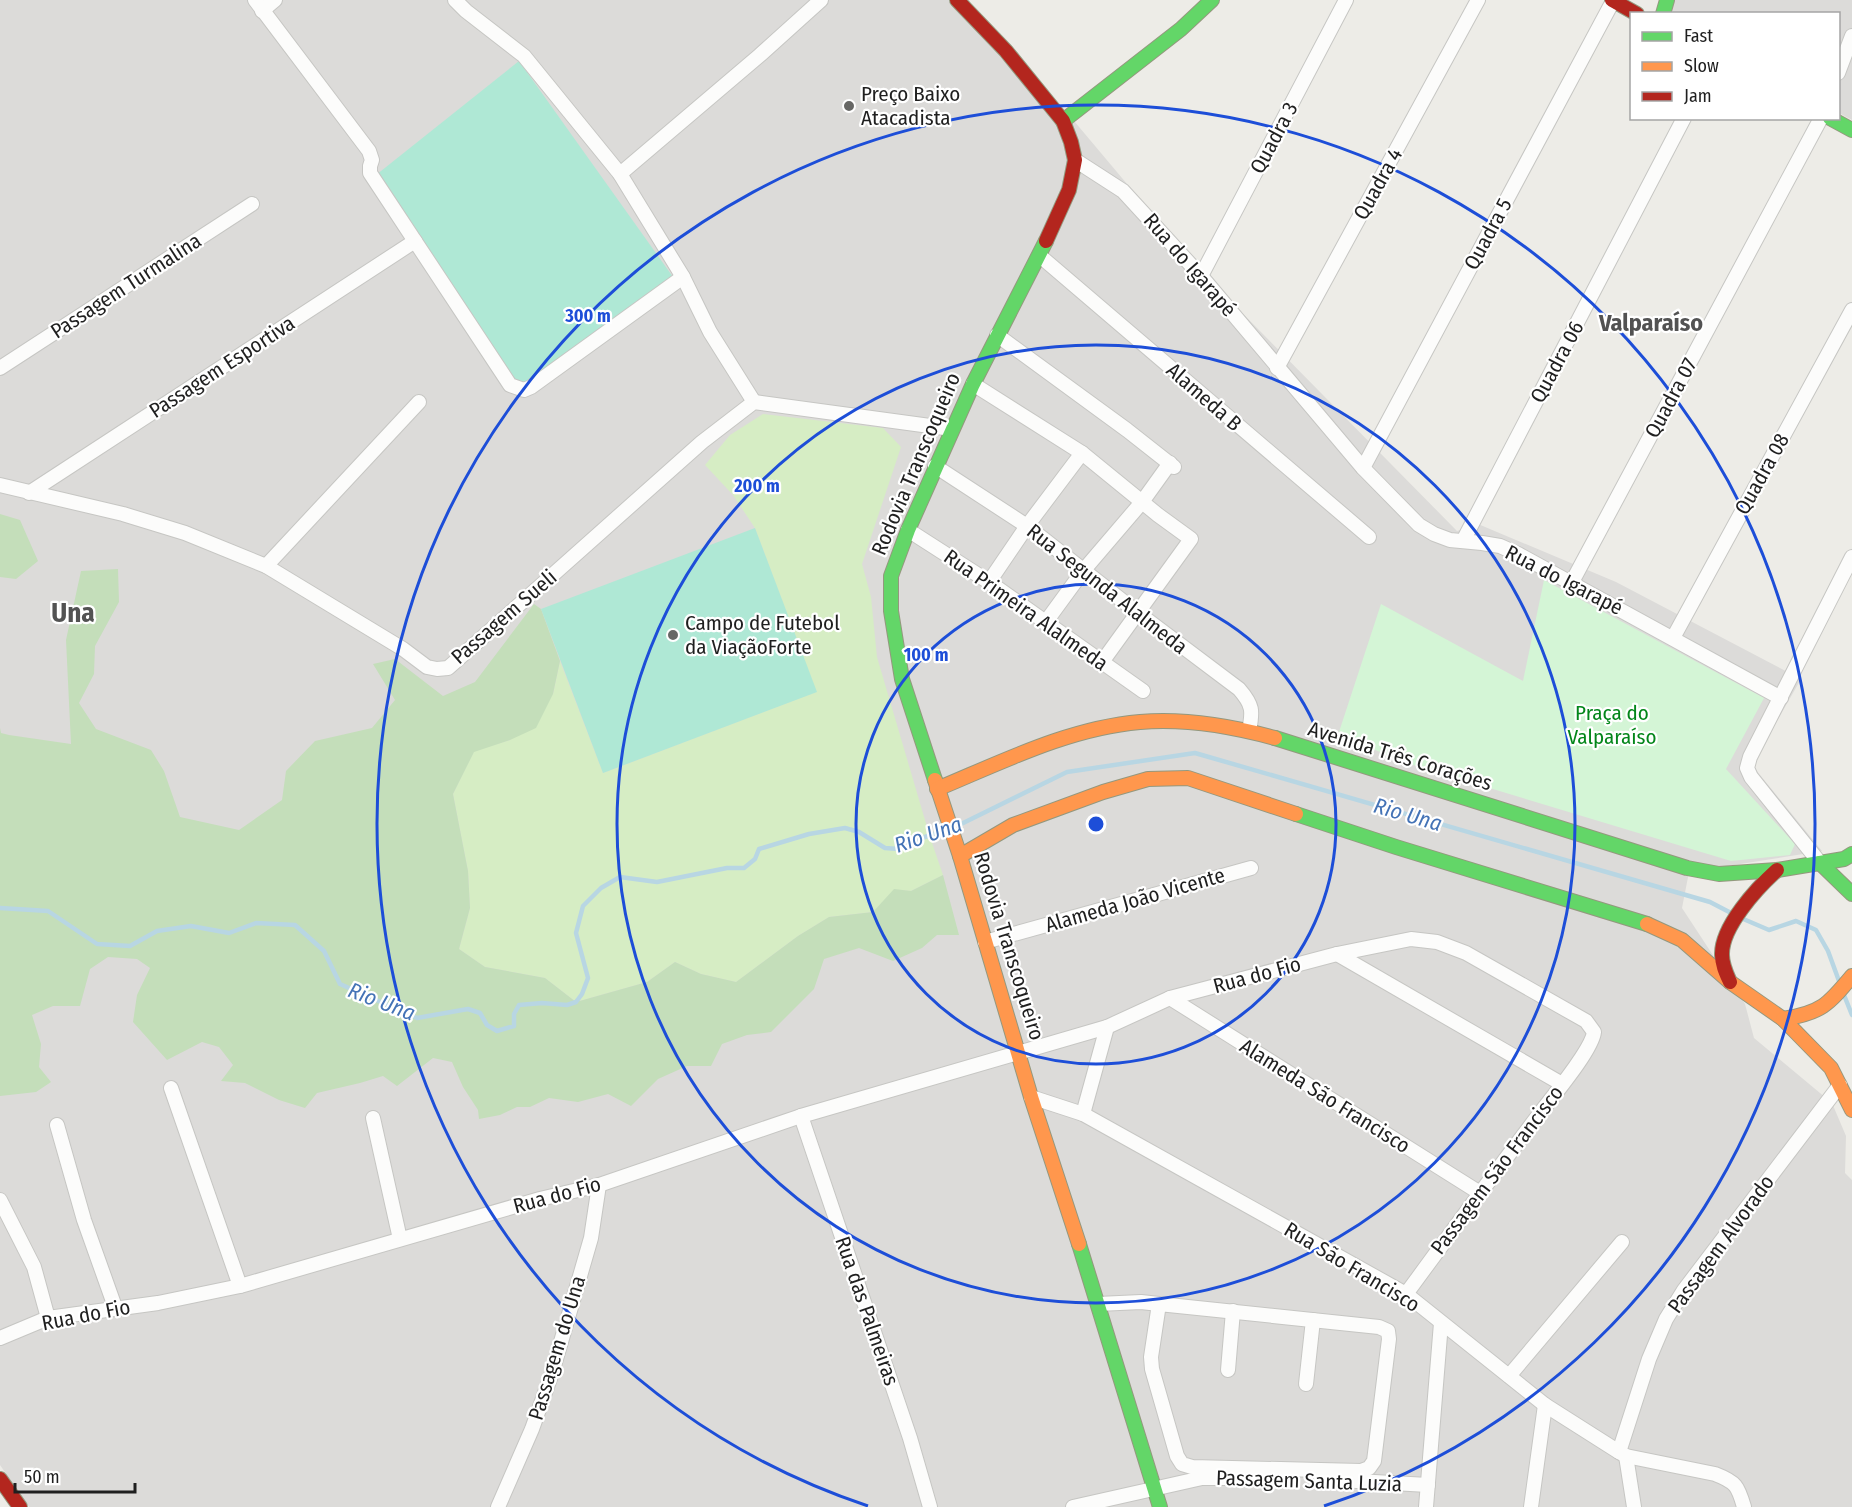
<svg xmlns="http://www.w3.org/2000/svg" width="1852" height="1507" viewBox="0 0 1852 1507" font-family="'Fira Sans Condensed',sans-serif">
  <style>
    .residential { fill: #dcdbd9 }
    .grass { fill: #d6edc4 }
    .forest { fill: #c4deba }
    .park { fill: #d4f5d6 }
    .pitch { fill: #afe8d5 }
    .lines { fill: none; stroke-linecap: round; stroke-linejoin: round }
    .stream { stroke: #b8d6e3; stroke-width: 4.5 }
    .street-casing { stroke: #c6c6c3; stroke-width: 16 }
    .fast-casing { stroke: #94987e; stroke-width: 16 }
    .slow-casing { stroke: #94987e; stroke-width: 16 }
    .jam-casing { stroke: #94987e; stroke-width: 16 }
    .street { stroke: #fcfcfb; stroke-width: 14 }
    .fast { stroke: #63d668; stroke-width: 14 }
    .slow { stroke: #ff974d; stroke-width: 14 }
    .jam { stroke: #b3261e; stroke-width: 14 }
    .ring { fill: none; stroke: #1d4ed8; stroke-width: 3 }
    .poi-dot { fill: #676765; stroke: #fff; stroke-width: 2 }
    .labels { text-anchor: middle; stroke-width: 4.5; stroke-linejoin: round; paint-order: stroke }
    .poi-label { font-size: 21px; fill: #1f1f1f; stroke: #fff; text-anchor: start }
    .street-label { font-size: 21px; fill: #1f1f1f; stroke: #fff }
    .park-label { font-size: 21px; fill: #03861a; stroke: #fff }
    .water-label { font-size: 22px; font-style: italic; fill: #4473b6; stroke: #fff }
    .quarter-label { font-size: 24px; font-weight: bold; fill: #525252; stroke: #fff }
    .district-label { font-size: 27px; font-weight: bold; fill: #525252; stroke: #fff }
    .centre { fill: #1d4ed8; stroke: #fff; stroke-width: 3 }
    .ring-label { font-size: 18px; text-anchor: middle; font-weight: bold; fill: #1d4ed8; stroke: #fff; stroke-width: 4.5; stroke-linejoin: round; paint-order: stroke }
  </style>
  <rect width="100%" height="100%" fill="#edece7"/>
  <g class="residential">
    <path d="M0,0H962L1069,115L1196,266L1457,531L1478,524L1616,582L1801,679L1752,765L1822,851L1689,872L1682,908L1745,1004L1754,1038L1832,1103L1846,1136L1845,1173L1852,1180V1507H29L0,1465Z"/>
    <path d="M1661,0H1852V120L1839,113L1838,14H1656Z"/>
  </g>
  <path class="grass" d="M763,414L883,428L901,447L862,564L871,597L877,657L930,837L943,875L911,891L894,890L873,912L829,917L798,936L736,982L701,974L675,962L647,982L576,1002L545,978L485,967L459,949L470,908L468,871L453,794L474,751L510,740L553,694L560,661L603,773L816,692L755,528L733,495L705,465L730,435Z"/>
  <g class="forest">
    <path d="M0,514L20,520L38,561L16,579L0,577Z"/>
    <path d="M118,569L119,602L95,646L94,674L79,703L96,729L151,750L164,771L180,817L239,830L282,800L286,771L315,741L372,728L395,700L373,664L395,659L443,696L475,682L534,604L541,609L560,661L553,694L536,728L510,740L474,752L453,794L468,871L470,908L459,949L485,967L545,978L576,1002L647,982L675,962L701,974L736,982L798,936L829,917L873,912L894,889L911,891L943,875L959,935H937L922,948L893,961L859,948L824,959L814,989L771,1032L747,1035L722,1044L711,1066H687L658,1079L631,1106L608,1094L578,1102L549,1098L530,1107H517L500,1115L479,1119L478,1110L463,1087L452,1062L433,1058L397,1086L383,1076L360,1083L317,1093L305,1108L279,1100L245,1083L221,1081L233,1065L219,1047L202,1042L167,1060L133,1022L137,995L150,968L137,959L108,957L90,969L80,1006H53L32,1015L41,1044L39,1067L51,1082L36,1092L0,1096V728L1,733L9,735L71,744L66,640L81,571Z"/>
  </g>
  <path class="park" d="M1544,580L1764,698L1726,769L1795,844L1790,855L1731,861L1410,764L1338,735L1381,604L1523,681Z"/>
  <g class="pitch">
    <path d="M519,61L673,277L521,388L376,175Z"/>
    <path d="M755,528L817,692L603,773L541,609Z"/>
  </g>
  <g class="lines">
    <g class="stream">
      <path d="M955,827L1067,772L1195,753L1710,902L1733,914"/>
      <path d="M0,908L48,911L97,944L130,946L157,931L191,926L229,933L256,923L295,925L324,951L340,984L417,1018L468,1009L480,1013L487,1025L497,1031L514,1026V1014L519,1005L542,1003L567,1005L576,1002L582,994L588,978L576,933L583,906L601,888L620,877L657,882L727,868H744L755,859L759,849L809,834L845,828L859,832L885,848L899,849L909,842L947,830"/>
      <path d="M1741,918L1769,930L1796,921L1816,930L1828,951L1839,981"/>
      <path d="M1844,995L1852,1015"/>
    </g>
    <defs>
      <g id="street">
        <path d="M255,0L369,151L372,160L370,166V173L510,385L524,390L531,387L683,277"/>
        <path d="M455,0L466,11L524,56L620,174L683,277L710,332L754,402"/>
        <path d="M262,11L275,0"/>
        <path d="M1838,73L1852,36"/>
        <path d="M1075,160L1123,191L1201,276L1363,468L1419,525L1434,534L1450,540L1482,543L1500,546L1518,554L1781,698"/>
        <path d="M620,174L760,55L821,0"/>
        <path d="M1040,256L1369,537"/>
        <path d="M1201,276L1346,0"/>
        <path d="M997,335L1127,430L1174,467"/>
        <path d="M0,368L252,204"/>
        <path d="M1277,368L1478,0"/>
        <path d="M973,384L1082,453L1158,515L1191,539L1102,662"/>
        <path d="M935,466L1027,526L1138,613L1239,689C1253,705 1253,711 1249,731"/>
        <path d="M1363,468L1613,1"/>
        <path d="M0,485L123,514L185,533L266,566L403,649L427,667L437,669L448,668L457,660L702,442L754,402L952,429"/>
        <path d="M29,493L415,241"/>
        <path d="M908,530L989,582L1143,691"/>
        <path d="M1463,541L1684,118"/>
        <path d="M266,566L419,402"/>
        <path d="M989,582L1027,526L1082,453"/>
        <path d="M1572,582L1821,118"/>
        <path d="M1045,623L1083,571L1142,502L1170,463"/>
        <path d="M1673,638L1852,310"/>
        <path d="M1820,863L1751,777L1747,768L1750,757L1852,557"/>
        <path d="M985,942L1251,868"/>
        <path d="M1337,954L1562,1084"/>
        <path d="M1170,998L1480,1193"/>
        <path d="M171,1088L240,1286"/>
        <path d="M1031,1097L1083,1114L1406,1294L1545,1405L1619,1452L1626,1456L1715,1474C1736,1482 1738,1486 1744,1507"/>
        <path d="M1083,1114L1107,1027"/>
        <path d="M801,1116L910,1438L930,1507"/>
        <path d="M373,1118L400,1239"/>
        <path d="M57,1125L84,1220L115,1307"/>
        <path d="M0,1200L34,1267L48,1318"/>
        <path d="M1098,1304L1141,1302L1159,1304L1379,1327L1388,1331L1389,1339L1374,1461L1369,1468L1361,1471L1192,1467L1182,1464L1177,1456L1152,1369L1151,1357L1159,1304"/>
        <path d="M0,1338L48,1318L158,1303L240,1286L540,1199L599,1185L801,1116L1107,1027L1170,998L1337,954L1411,939L1437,942L1466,953L1586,1021L1594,1032C1592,1050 1553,1096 1541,1112C1495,1172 1451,1233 1406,1294"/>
        <path d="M1228,1370L1233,1311"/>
        <path d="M1509,1376L1622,1242"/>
        <path d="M1306,1384L1313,1320"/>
        <path d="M1619,1452L1649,1359L1666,1319L1684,1290L1840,1085"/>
        <path d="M1626,1456L1634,1507"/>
        <path d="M1321,1479L1428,1485"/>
        <path d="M498,1507L532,1429L552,1373L591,1238L599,1185"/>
        <path d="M1073,1507L1202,1478H1260"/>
        <path d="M1426,1507L1441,1323"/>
        <path d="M1531,1507L1545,1405"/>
      </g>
      <g id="fast">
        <path d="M1663,14L1667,0"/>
        <path d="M1830,118L1852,130"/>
        <path d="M1063,121L1181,29L1212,0"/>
        <path d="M1275,738L1687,868L1719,874L1777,870L1844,859L1852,854"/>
        <path d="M935,780L902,679L891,611V576L908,530L973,384L1046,241"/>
        <path d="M1296,814L1396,847L1647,924"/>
        <path d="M1820,863L1852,894"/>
        <path d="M1079,1244L1160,1507"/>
      </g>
      <g id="slow">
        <path d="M935,780L960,856L1031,1097L1079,1244"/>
        <path d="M937,789C1002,762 1069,728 1140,722C1186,718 1231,726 1275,738"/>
        <path d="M960,856L1013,825L1103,792L1148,779L1188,778L1296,814"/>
        <path d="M1647,924L1682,940L1730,982L1783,1019L1831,1068L1852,1110"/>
        <path d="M1783,1019C1821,1013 1828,1005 1852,976"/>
      </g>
      <g id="jam">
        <path d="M957,0L1006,51L1063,121L1071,142L1075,160L1069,190L1046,241"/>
        <path d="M1612,0L1637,14"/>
        <path d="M1730,982C1726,973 1722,965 1722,955C1721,927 1757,888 1777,870"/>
        <path d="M0,1479L20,1507"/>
      </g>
    </defs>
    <use href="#street" class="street-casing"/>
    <use href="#fast" class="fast-casing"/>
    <use href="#slow" class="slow-casing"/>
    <use href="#jam" class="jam-casing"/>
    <use href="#street" class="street"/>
    <use href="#fast" class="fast"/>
    <use href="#slow" class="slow"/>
    <use href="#jam" class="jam"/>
  </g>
  <g class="ring">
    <circle cx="1096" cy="824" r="240"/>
    <circle cx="1096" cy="824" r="479"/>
    <path d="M868 1506A719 719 0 1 1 1324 1506"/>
  </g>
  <g class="poi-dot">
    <circle cx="849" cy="106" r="6"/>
    <circle cx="673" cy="635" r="6"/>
  </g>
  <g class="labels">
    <g class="poi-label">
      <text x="861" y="101">Preço Baixo<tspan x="861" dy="24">Atacadista</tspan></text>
      <text x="685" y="630">Campo de Futebol<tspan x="685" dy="24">da ViaçãoForte</tspan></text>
    </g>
    <g class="street-label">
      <text transform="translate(1274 138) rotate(-62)" y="7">Quadra 3</text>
      <text transform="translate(1378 184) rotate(-61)" y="7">Quadra 4</text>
      <text transform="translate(1488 234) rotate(-62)" y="7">Quadra 5</text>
      <text transform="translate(1190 265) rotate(49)" y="7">Rua do Igarapé</text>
      <text transform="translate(126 286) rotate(-33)" y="7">Passagem Turmalina</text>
      <text transform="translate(1557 362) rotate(-62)" y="7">Quadra 06</text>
      <text transform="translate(222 367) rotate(-33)" y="7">Passagem Esportiva</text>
      <text transform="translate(1204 397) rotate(41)" y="7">Alameda B</text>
      <text transform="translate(1671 398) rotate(-62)" y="7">Quadra 07</text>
      <text transform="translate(916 464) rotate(-67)" y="7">Rodovia Transcoqueiro</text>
      <text transform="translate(1762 474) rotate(-61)" y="7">Quadra 08</text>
      <text transform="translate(1564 580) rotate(27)" y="7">Rua do Igarapé</text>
      <text transform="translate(1107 589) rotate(38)" y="7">Rua Segunda Alalmeda</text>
      <text transform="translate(1026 610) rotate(35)" y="7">Rua Primeira Alalmeda</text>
      <text transform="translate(504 617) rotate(-41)" y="7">Passagem Sueli</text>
      <text transform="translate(1400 756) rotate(17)" y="7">Avenida Três Corações</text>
      <text transform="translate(1135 900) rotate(-16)" y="7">Alameda João Vicente</text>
      <text transform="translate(1009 946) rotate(73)" y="7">Rodovia Transcoqueiro</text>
      <text transform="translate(1257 975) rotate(-15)" y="7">Rua do Fio</text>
      <text transform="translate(1325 1096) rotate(32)" y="7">Alameda São Francisco</text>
      <text transform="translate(1497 1170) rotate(-53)" y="7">Passagem São Francisco</text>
      <text transform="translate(557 1195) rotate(-15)" y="7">Rua do Fio</text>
      <text transform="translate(1721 1244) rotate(-54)" y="7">Passagem Alvorado</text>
      <text transform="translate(1352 1267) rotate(31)" y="7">Rua São Francisco</text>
      <text transform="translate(867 1311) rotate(71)" y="7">Rua das Palmeiras</text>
      <text transform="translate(86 1315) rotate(-11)" y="7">Rua do Fio</text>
      <text transform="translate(557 1348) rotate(-73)" y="7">Passagem do Una</text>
      <text transform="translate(1309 1481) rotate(2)" y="7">Passagem Santa Luzia</text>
    </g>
    <g class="park-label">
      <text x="1612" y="720">Praça do<tspan x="1612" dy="24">Valparaíso</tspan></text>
    </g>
    <g class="water-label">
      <text transform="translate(1408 814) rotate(16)" y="8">Rio Una</text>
      <text transform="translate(928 834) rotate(-19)" y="8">Rio Una</text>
      <text transform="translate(382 1001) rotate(21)" y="8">Rio Una</text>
    </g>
    <g class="quarter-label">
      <text x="1651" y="331">Valparaíso</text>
    </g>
    <g class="district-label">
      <text x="73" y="622">Una</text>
    </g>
  </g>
  <circle cx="1096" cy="824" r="9" class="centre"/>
  <g class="ring-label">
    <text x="588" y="322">300 m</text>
    <text x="757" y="492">200 m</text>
    <text x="926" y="661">100 m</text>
  </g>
  <rect x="1630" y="12" width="210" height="108" fill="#ffffff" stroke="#a5a5a5" stroke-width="1.5"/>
  <rect x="1642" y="32" width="30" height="9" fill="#63d668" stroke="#a5a5a5" stroke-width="1.5"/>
  <text x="1684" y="42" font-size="18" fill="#1f1f1f">Fast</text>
  <rect x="1642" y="62" width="30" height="9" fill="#ff974d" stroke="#a5a5a5" stroke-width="1.5"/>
  <text x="1684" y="72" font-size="18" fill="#1f1f1f">Slow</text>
  <rect x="1642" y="92" width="30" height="9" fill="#b3261e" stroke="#a5a5a5" stroke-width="1.5"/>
  <text x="1684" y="102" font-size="18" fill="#1f1f1f">Jam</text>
  <path d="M15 1483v9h120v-9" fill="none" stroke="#1f1f1f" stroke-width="3"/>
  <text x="24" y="1483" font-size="18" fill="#1f1f1f" stroke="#ffffff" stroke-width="4.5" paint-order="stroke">50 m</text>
</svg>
